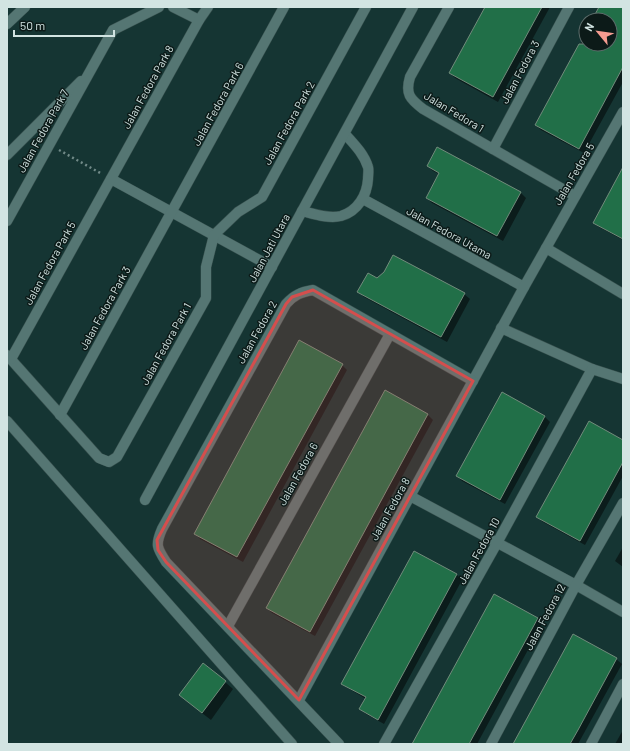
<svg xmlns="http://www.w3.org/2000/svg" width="630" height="751" viewBox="0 0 630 751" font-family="Barlow,sans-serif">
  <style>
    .shadow { fill: #0007 }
    .building { fill: #216f48; stroke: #718b7b }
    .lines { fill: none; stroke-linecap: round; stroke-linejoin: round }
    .minor-casing { stroke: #37504e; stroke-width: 11 }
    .path { stroke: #718a88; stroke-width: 2.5; stroke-dasharray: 2 3; stroke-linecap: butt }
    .minor { stroke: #557673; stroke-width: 10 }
    .marked { fill: #d54e4d; fill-opacity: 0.2; stroke: #d54e4d; stroke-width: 3; stroke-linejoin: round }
    .labels { text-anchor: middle; stroke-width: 3; stroke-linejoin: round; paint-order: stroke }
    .street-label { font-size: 11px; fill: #d2e4e2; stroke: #0c1a18 }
  </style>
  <rect width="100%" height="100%" fill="#153533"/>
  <g class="shadow">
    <path d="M486,7H550L498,102L455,78L450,73Z"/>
    <path d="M600,7H623V82L584,153L541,130L536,125L586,33V44H610V20H593Z"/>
    <path d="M428,166L521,193L526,198L503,241L432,203L427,198L439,174L433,171Z"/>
    <path d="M623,169V240L599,227L594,222Z"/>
    <path d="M380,281L464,294L470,299L447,342L364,297L359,292Z"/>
    <path d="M342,365L347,370L243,562L200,539L195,533Z"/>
    <path d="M385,392L428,415L433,420L315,636L272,613L267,608Z"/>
    <path d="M502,393L545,417L550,422L505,504L462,481L457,476Z"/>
    <path d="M623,441V476L585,545L543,522L537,517Z"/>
    <path d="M623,547V567L615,561Z"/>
    <path d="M414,552L457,575L462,580L384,724L366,714L360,709L366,699L348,688L342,683Z"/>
    <path d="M537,619L542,624L477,744H413Z"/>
    <path d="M616,659L622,664L578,744H514Z"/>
    <path d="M225,682L233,689L211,720L189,703L181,695Z"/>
    <path d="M623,730V744H615Z"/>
  </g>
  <g class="building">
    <path d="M485,7H542L493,97L449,73Z"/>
    <path d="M599,7H623V67L579,149L535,125L579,44H610V20H592Z"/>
    <path d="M437,147L521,192L497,236L426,198L439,173L427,166Z"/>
    <path d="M623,167V239L593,223Z"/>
    <path d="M393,255L465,293L441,337L357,292L368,273L377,278L384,272Z"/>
    <path d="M299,340L343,364L237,557L194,534Z"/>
    <path d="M385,390L428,414L310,632L266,608Z"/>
    <path d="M502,392L545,416L500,500L456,476Z"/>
    <path d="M589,421L623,440V462L580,541L536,517Z"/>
    <path d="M414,551L457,574L378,720L359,709L366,697L341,684Z"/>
    <path d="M494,594L538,618L469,744H412Z"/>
    <path d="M573,634L617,658L578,730L570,744H513Z"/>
    <path d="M203,663L226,681L202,713L179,695Z"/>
  </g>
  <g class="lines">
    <defs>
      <g id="minor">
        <path d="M173,7L199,20"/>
        <path d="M449,7L410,77C405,94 410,99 423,109L575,196"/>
        <path d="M7,24L25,7"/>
        <path d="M493,149L569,7"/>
        <path d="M7,155L81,81"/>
        <path d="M111,179L272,267"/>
        <path d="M363,199L524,287"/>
        <path d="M302,211C314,214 329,219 341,216C358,211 367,195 368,179C368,175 369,170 368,167C364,154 354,144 345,134"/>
        <path d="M7,221L113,30L159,7"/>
        <path d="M546,248L623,294"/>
        <path d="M501,328L592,369L623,379"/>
        <path d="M7,355L99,458L109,462L117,457L206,298V267L214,235L238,212L262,197L366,7"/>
        <path d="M11,359L199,20L208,7"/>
        <path d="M60,415L284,7"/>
        <path d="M7,421L292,744"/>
        <path d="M410,496L576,585L623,612"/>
        <path d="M145,500L413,7"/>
        <path d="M228,626L390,334"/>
        <path d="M299,700L524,287L623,112"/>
        <path d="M339,744L166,562C157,548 155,545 162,529L286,304C294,295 301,292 313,290L473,381"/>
        <path d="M384,744L497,543L592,369"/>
        <path d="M491,744L576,585L623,503"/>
        <path d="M591,744L623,684"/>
      </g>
    </defs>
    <use href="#minor" class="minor-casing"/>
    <path class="path" d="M59,150L102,174"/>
    <use href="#minor" class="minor"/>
  </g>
  <path class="marked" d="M313,290L473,381L299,700L166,562L158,550L157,540L286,304L292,297Z"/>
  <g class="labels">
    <g class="street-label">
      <text transform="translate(520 72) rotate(-62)" y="4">Jalan Fedora 3</text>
      <text transform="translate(148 87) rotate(-61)" y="4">Jalan Fedora Park 8</text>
      <text transform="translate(218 104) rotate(-61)" y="4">Jalan Fedora Park 6</text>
      <text transform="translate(454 112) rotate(31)" y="4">Jalan Fedora 1</text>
      <text transform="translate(289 123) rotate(-61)" y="4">Jalan Fedora Park 2</text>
      <text transform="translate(43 131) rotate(-61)" y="4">Jalan Fedora Park 7</text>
      <text transform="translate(574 174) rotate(-60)" y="4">Jalan Fedora 5</text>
      <text transform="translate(449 233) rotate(29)" y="4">Jalan Fedora Utama</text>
      <text transform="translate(269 248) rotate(-62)" y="4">Jalan Jati Utara</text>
      <text transform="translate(50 263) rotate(-61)" y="4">Jalan Fedora Park 5</text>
      <text transform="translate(105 308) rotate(-61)" y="4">Jalan Fedora Park 3</text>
      <text transform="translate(257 332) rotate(-61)" y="4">Jalan Fedora 2</text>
      <text transform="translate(166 344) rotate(-61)" y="4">Jalan Fedora Park 1</text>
      <text transform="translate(298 474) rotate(-61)" y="4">Jalan Fedora 6</text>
      <text transform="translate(390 509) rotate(-61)" y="4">Jalan Fedora 8</text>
      <text transform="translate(479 551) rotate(-61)" y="4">Jalan Fedora 10</text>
      <text transform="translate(545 617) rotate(-62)" y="4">Jalan Fedora 12</text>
    </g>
  </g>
  <rect width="630" height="751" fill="none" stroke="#d2e4e2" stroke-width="16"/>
  <g transform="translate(598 32) rotate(299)"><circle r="19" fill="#0c1a18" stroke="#5b6b69"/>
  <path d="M0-3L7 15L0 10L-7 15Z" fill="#f59c91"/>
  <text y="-6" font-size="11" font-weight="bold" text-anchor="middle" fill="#d2e4e2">N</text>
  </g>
  <path d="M14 30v6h100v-6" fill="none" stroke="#d2e4e2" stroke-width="2"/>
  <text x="20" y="30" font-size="12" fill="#d2e4e2" stroke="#0c1a18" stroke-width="3" paint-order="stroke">50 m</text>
</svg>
